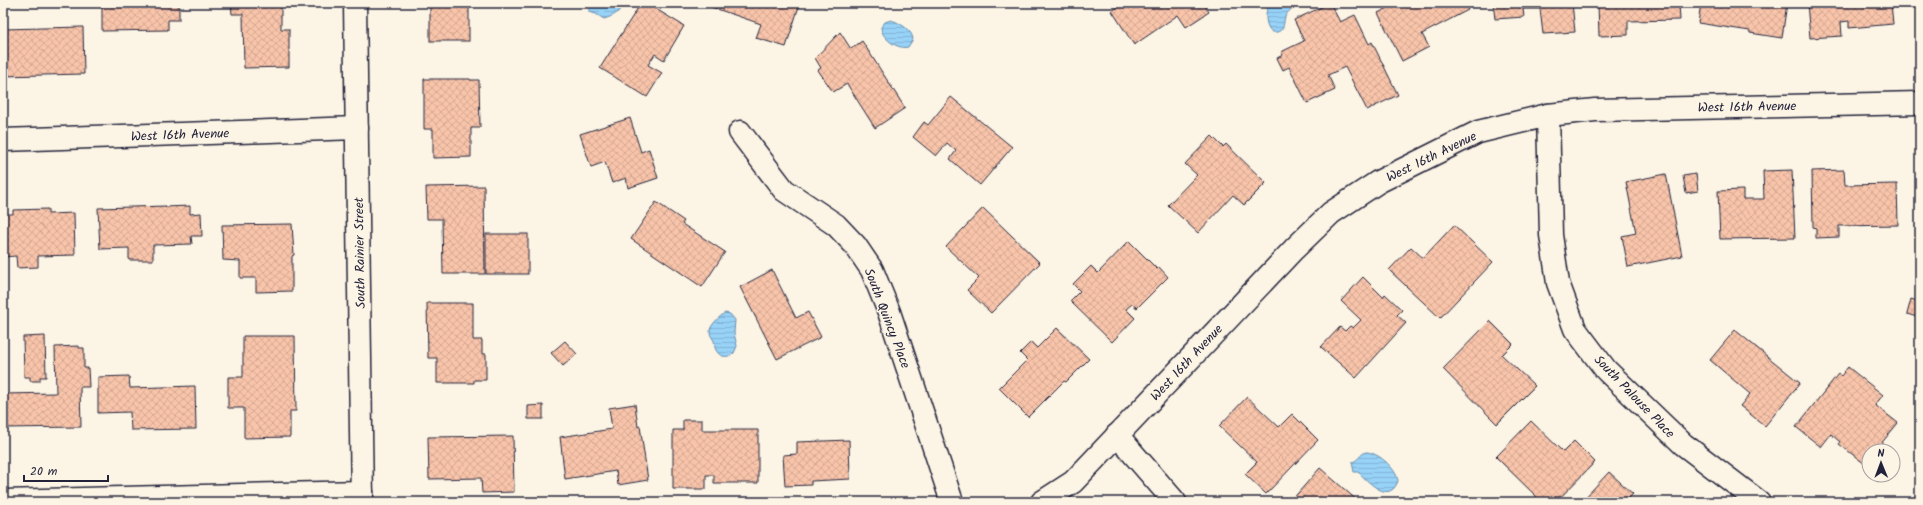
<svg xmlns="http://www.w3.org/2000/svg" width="1923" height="505" viewBox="0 0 1923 505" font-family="Kalam,sans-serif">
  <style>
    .water { fill: url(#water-rules); stroke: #688cac }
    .building { fill: url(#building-cross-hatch); stroke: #22223b }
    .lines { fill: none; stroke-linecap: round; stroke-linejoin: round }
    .minor-casing { stroke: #22223b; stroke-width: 25 }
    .minor { stroke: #fcf5e5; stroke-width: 22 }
    .labels { text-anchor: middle; stroke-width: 3; stroke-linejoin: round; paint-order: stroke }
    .street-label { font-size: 13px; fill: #22223b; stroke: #fcf5e5 }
  </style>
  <defs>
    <pattern id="water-rules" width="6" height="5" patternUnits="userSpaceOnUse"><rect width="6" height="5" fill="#97d2f7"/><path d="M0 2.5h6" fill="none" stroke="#82b4d5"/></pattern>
    <pattern id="building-cross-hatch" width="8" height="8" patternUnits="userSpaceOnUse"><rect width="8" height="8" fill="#f8c4aa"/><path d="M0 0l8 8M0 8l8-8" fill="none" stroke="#d4a893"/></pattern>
  </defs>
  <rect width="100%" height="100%" fill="#fcf5e5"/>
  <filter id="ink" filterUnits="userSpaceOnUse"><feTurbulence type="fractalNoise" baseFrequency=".025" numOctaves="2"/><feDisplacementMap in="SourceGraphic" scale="8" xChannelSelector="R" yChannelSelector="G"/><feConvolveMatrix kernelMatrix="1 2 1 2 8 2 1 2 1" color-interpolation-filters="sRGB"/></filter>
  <g filter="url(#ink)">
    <g class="water">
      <path d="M589,3H622C621,13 613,16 604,19L596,14L589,12Z"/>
      <path d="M1269,3H1295C1293,10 1287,11 1285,17C1283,24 1285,28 1278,32H1272C1264,25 1265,12 1269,3Z"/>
      <path d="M891,20C899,22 912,30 913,39L908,47C898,50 881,38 881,27L885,22Z"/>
      <path d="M725,313L730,314L735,320L734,333L737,346L734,353C728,358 720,358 716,350C714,347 715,344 714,341C713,338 710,336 710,332C709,326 720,316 725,313Z"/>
      <path d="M1366,452C1378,452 1397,469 1398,481C1389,505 1369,482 1358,472H1354L1352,462C1358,461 1360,454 1366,452Z"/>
    </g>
    <g class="building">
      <path d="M102,3H179V20H168V30L102,31Z"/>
      <path d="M231,3H281V29H289V67L244,68L243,14H232Z"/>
      <rect x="430" y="3" width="39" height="38"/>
      <path d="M641,3H646L684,26L664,60L655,54L648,65L662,73L647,97L600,68Z"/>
      <path d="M712,3H800L786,47L756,38L761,24L711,7Z"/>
      <path d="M1123,3H1203L1209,12L1186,27L1178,15L1134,45L1112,11Z"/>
      <path d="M1330,3L1340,22L1355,15L1369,44L1372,42L1398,95L1367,110L1345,67L1328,75L1335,90L1307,103L1289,67L1283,70L1277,58L1283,55L1281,52L1304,41L1294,20Z"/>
      <path d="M1398,3H1464L1468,10L1422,34L1429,47L1402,61L1378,13Z"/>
      <path d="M1493,3H1572L1575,32L1543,34L1540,9H1523L1524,17L1495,19Z"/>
      <path d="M1598,3H1679L1680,20L1628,21V35L1599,36Z"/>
      <path d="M1701,3H1787L1782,38L1750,33V31L1698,23Z"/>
      <path d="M1807,3H1891L1893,24L1849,28V21L1841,22L1842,36L1810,38Z"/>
      <path d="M1917,3H1920V34H1918Z"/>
      <path d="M83,27L84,74L3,76V29Z"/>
      <path d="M840,32L851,49L862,41L905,108L875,128L847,84L833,92L818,70L821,68L815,58Z"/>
      <path d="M424,79H470V80H479L480,128H471V157L433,158V129H424Z"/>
      <path d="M951,97L1012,147L980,185L950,159L956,151L947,143L936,156L913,137L924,122L928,125Z"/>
      <path d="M630,118L641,152L649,149L658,178L628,188L626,178L612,183L605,162L591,167L580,134Z"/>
      <path d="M1212,136L1223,147L1226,144L1266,183L1244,205L1233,195L1198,233L1168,205L1197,175L1185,164Z"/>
      <path d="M1792,170L1795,238L1720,239L1718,191L1743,190V199H1764L1763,171Z"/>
      <path d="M1844,170L1845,185L1897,184L1898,225L1839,226V237L1816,238V228L1813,227L1812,171Z"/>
      <path d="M1666,174L1682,256L1628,267L1622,236L1636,233L1626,182Z"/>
      <path d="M1696,174L1698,191L1686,193L1683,176Z"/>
      <path d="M484,186L485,274H443L442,219H427L426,187Z"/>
      <path d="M656,202L684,221L682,224L725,252L702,287L631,239Z"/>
      <path d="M166,206L165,207L190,206V214L201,213L202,236H191L192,244L153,245V260H129V248L100,249L98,208Z"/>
      <path d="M983,208L1040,263L991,313L967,290L979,278L946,247Z"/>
      <path d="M48,209V214L74,213L75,255L38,256V267L17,268L16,256L3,257V214H13V210Z"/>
      <path d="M292,224L294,255L292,256V291L256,292V278H240V261L223,260L222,225Z"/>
      <path d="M1454,225L1493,262L1440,318L1389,270L1411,247L1423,258Z"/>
      <rect x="486" y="234" width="42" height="40"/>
      <path d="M1129,241L1157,269L1159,267L1168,277L1137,308L1132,304L1126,309L1135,318L1112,342L1070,301L1080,291L1073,284L1091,266L1098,273Z"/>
      <path d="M772,270L796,318L808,312L821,337L777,359L740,287Z"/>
      <path d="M1363,277L1383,297L1385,294L1402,310L1397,315L1406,323L1356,378L1321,347L1340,327L1345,331L1350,326L1353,328L1361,320L1341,301Z"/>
      <path d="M1911,299L1920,302V318L1907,314Z"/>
      <path d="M427,303H473V340H482V354H486V380H474V383H437V358H428Z"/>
      <path d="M1490,321L1513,344L1502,355L1535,386L1497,424L1443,369Z"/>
      <path d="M1057,328L1089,359L1066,382L1064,381L1028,417L999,388L1027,360L1020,353L1031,342L1037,348Z"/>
      <path d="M1735,330L1800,383L1765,426L1740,406L1750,394L1710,360Z"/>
      <path d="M45,336L46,377H40V381H30V377H24L23,337Z"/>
      <path d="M243,336H295L296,411H290V437L244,438V408H228V377H243Z"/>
      <path d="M565,341L577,354L563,366L551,353Z"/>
      <path d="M79,346V348H84V368H88L89,387H80L81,427L3,428V394L56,393L55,347Z"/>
      <path d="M1848,367L1883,395L1875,405L1898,423L1875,451H1869V459L1865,464L1839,444L1840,442L1831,434L1821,447L1796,427L1838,374L1841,376Z"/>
      <path d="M129,376L130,388L195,386L196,429L131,430L130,412L98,413V377Z"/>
      <path d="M1247,397L1279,427L1292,414L1318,440L1266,494L1245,474L1257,462L1219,426Z"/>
      <path d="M635,404L638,427L640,426L648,480L618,485L616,471L565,479L560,437L612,429L609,408Z"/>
      <path d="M543,405V419H528V406Z"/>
      <path d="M683,420H702V430H758V483H714V475H706V489H673V430H683Z"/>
      <path d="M1531,421L1563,452L1574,441L1595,462L1556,502H1542L1496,457Z"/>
      <path d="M1920,435V452H1917Z"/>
      <path d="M513,436L514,492L482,493L481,478L429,479L428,437Z"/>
      <path d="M849,440L850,479L811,481V485L785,486L783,455L797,454V442Z"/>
      <path d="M1320,468L1359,502H1290Z"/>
      <path d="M1609,472L1633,494L1625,502H1581Z"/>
    </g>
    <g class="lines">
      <defs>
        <g id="minor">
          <path d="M355,3L362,502"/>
          <path d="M1548,115L1551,235L1558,283L1575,329L1606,370L1683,444L1759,502"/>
          <path d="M740,132L784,190L836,225L855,245L872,270L889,312L952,502"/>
          <path d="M3,140L357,128"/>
          <path d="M1117,435L1175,502"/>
          <path d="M3,501L362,492"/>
          <path d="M1042,502L1073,482L1294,249L1331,213L1378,182L1478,132L1548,115L1595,110L1920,103"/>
        </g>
      </defs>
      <use href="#minor" class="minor-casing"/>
      <use href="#minor" class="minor"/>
    </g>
  </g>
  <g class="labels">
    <g class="street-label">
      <text transform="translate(1747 106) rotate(-1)" y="5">West 16th Avenue</text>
      <text transform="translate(180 134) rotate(-2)" y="5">West 16th Avenue</text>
      <text transform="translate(1431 156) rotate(-26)" y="5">West 16th Avenue</text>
      <text transform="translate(359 253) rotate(-91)" y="5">South Rainier Street</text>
      <text transform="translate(888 318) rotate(69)" y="5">South Quincy Place</text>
      <text transform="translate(1186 362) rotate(-47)" y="5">West 16th Avenue</text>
      <text transform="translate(1635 396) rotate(46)" y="5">South Palouse Place</text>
    </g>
  </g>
  <rect width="1923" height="505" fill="none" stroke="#fcf5e5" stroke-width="16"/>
  <rect x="8" y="8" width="1907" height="489" fill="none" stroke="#22223b" stroke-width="1.5" filter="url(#ink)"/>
  <g transform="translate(1881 463) rotate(359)"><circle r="19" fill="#fcf5e5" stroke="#a5a1a1"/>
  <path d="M0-3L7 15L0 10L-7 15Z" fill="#22223b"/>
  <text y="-6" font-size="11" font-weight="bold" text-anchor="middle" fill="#22223b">N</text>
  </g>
  <path d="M24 475v6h84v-6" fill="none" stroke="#22223b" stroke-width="2"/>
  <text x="30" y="475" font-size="12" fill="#22223b" stroke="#fcf5e5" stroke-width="3" paint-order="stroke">20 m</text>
</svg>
